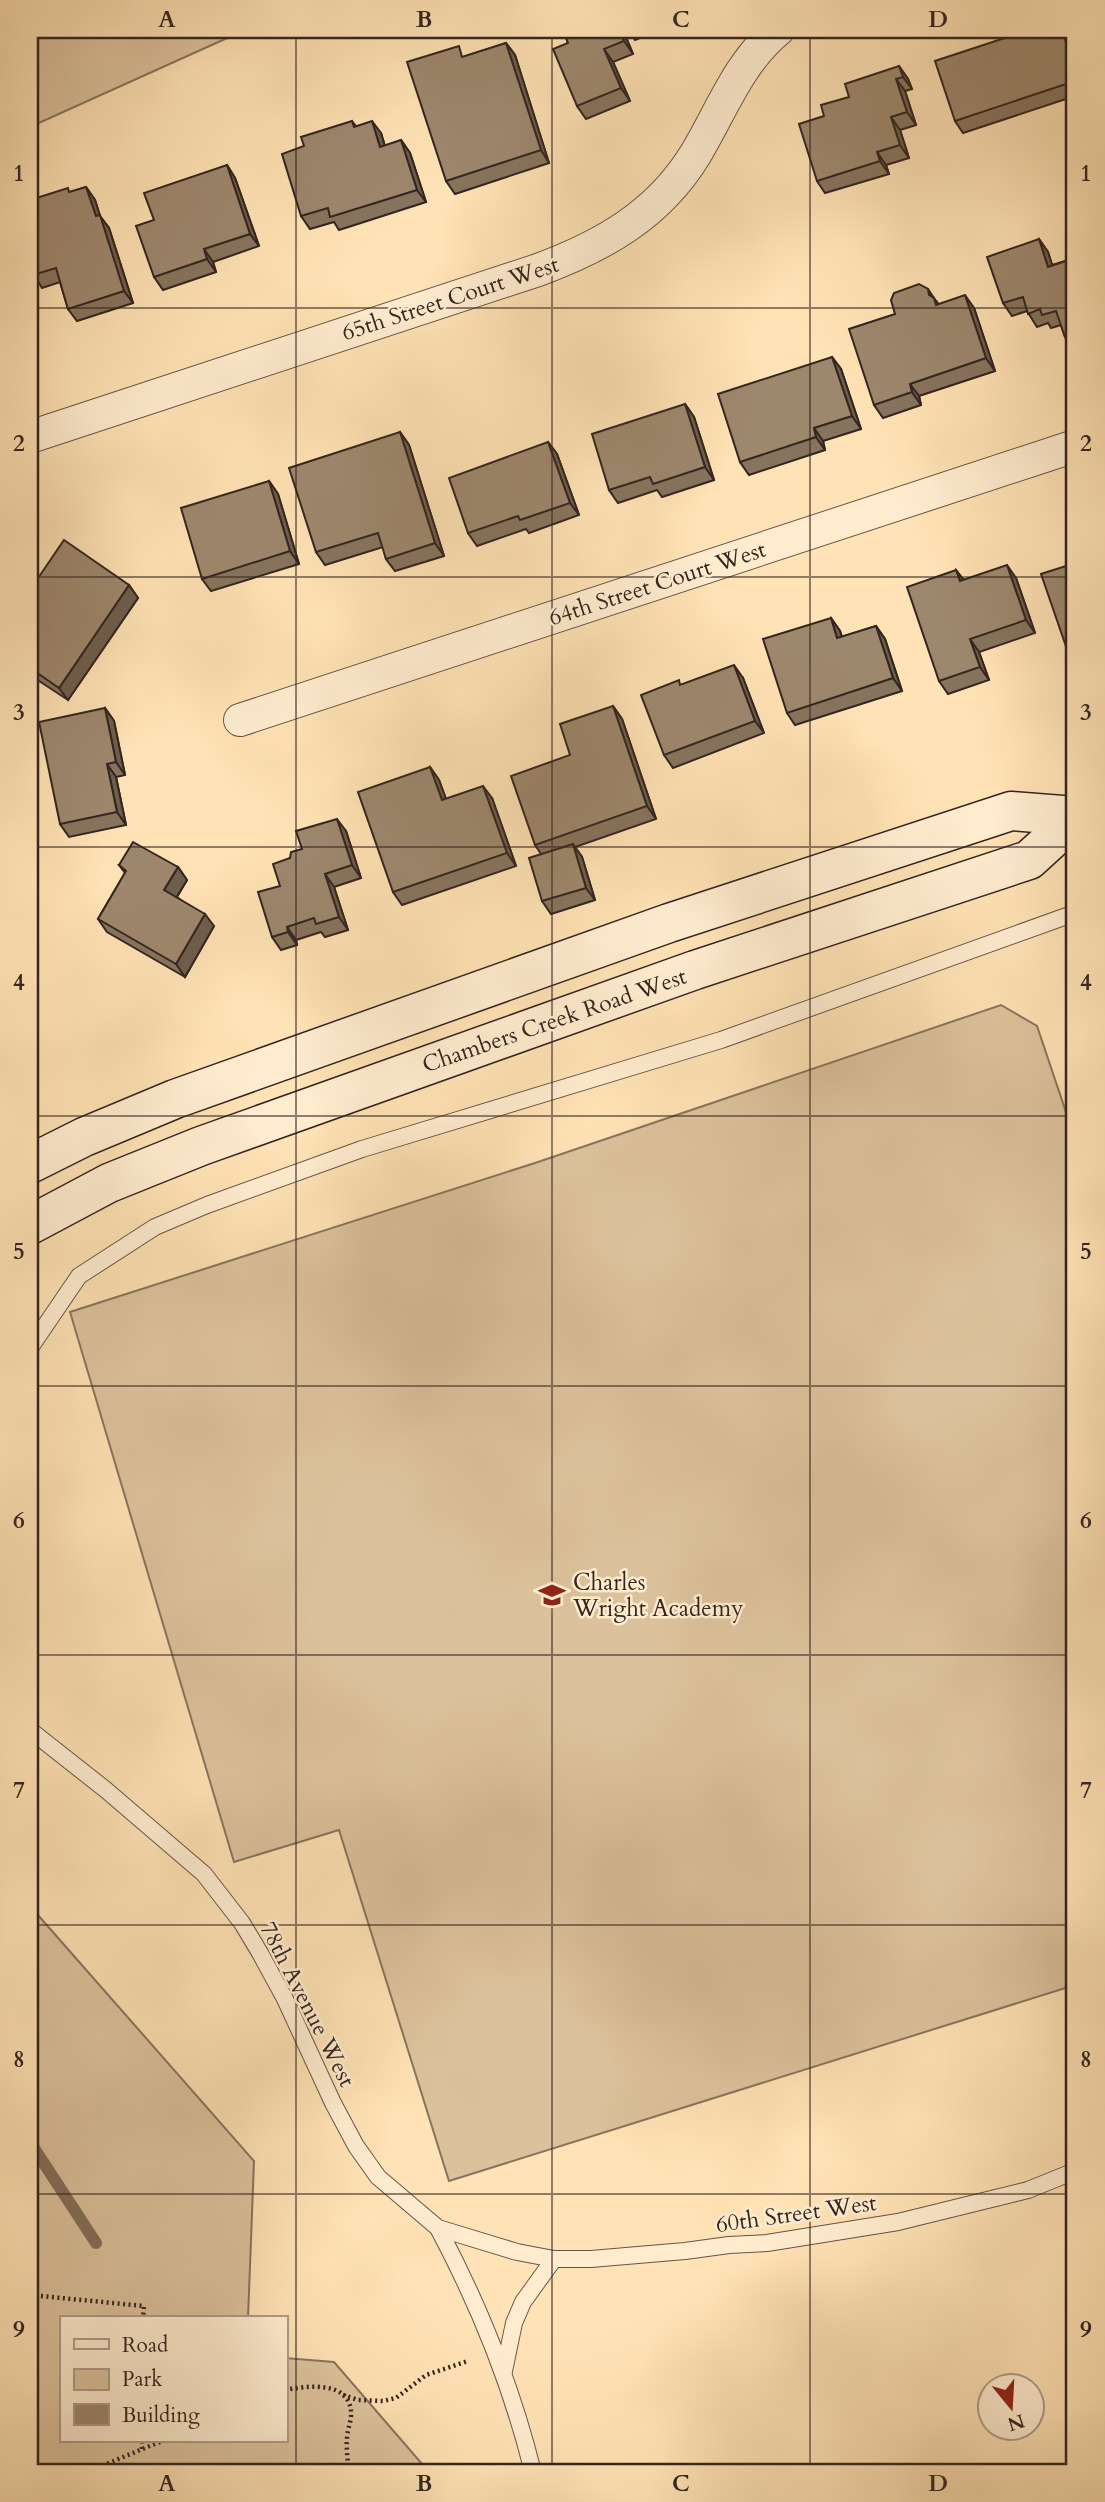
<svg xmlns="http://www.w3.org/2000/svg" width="1105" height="2502" viewBox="0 0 1105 2502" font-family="Cardo,serif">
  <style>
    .green { fill: #dcc29c; stroke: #88745e; stroke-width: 2 }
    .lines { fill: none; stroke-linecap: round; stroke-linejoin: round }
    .stream { stroke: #84705a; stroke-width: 12 }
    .lane-casing { stroke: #665444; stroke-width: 18 }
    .street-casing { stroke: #665444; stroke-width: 34 }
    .secondary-casing { stroke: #33251f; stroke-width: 41 }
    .path { stroke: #33251f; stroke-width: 4.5; stroke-dasharray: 2 3.5; stroke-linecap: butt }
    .lane { stroke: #ffeccf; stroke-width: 16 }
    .street { stroke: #ffeccf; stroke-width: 32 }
    .secondary { stroke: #ffeccf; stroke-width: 38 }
    .wall { fill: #87745e; stroke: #33251f; stroke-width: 2 }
    .shaded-wall { fill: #6e5e4c; stroke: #33251f; stroke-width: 2 }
    .building { fill: #9d876d; stroke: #33251f; stroke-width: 2 }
    .grid { fill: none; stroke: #33251f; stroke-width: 2; stroke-opacity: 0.55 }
    .labels { text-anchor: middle; stroke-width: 5; stroke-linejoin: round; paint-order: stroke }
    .street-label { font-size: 23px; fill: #33251f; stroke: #ffeccf }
    .poi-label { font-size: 23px; fill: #33251f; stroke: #ffeccf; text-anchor: start }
    .neatline { fill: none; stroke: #33251f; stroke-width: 2.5 }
    .grid-label { font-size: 23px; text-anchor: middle; font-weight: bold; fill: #33251f }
  </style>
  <rect width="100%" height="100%" fill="#ffe2b5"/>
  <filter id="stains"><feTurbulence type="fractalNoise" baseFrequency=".00286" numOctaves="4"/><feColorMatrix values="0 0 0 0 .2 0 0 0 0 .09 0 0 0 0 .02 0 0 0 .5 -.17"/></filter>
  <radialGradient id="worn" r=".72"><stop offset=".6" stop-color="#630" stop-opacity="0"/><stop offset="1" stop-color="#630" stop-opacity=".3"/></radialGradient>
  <g class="green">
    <path d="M30,30H245L30,127Z"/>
    <path d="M1001,1005L1037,1026L1075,1139V1985L449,2181L339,1830L234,1862L70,1312L535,1163Z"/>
    <path d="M30,1906L254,2161L248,2318H61V2441H285V2358L334,2362L429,2472H30Z"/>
  </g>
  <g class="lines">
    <path class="stream" d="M30,2142L96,2243"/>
    <defs>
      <g id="lane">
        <path d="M30,1348L79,1276L155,1227L207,1205L362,1149L721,1040L1075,913"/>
        <path d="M30,1730L106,1790L204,1874L242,1923L260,1953L285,1999L333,2103L356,2146L378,2177L438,2228L517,2252L554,2259H591L685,2251L729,2245L767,2243L898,2222L1028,2190L1075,2171"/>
        <path d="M438,2228C479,2305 512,2387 533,2472"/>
        <path d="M504,2371L514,2323L523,2302L554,2259"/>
      </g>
      <g id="street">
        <path d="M30,437L538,270C603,246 658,215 695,155C721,112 738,63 778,30"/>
        <path d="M240,720L1075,446"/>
      </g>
      <g id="secondary">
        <path d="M30,1164L84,1137L175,1099L669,923L1011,811L1075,816"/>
        <path d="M30,1225L109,1183L201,1146L695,970L1029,860L1075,818"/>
      </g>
    </defs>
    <use href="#lane" class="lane-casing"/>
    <use href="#street" class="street-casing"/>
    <use href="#secondary" class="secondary-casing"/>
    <g class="path">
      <path d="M30,2295L144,2306L143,2318"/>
      <path d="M285,2390C306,2386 348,2380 351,2411C352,2420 347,2430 347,2439C346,2450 348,2461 349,2472"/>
      <path d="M343,2395L358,2400L383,2401L396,2398L426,2375L468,2361"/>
      <path d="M142,2449V2441"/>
      <path d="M87,2472L162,2441"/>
    </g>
    <use href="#lane" class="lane"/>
    <use href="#street" class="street"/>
    <use href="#secondary" class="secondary"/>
  </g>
  <g class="wall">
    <path d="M563,30H660L635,40L630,33L625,35L633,54L613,62L630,101L586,119L577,106L568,43Z"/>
    <path d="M1068,33L1075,56V96L963,133L955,121Z"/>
    <path d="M506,43L515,55L549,163L455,194L446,181L466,56Z"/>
    <path d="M899,66L908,79L912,89L905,91L916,125L900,130L909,158L886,165L889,174L825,193L817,181L824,116L849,97Z"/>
    <path d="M352,121L356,126L381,133L385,146L401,140L410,153L426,202L339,230L334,222L310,229L301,216L304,146Z"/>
    <path d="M227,165L235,178L259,246L213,262L216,272L163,290L154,277V220Z"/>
    <path d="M86,187L95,200L100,216L109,228L133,303L77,321L68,309L60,282L42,288L39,283L34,285L30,279V225L71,192Z"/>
    <path d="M1039,239L1048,252L1052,265L1075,258V349L1074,350L1065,337L1061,325L1051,328L1048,323L1037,327L1027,311L1012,316L1003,303Z"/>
    <path d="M937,302L938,304L974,308L995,371L919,396L921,405L883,418L874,405Z"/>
    <path d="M832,357L841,369L861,429L823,441L825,450L749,475L740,462Z"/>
    <path d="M685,404L694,417L714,480L662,497L657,490L618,503L609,490Z"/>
    <path d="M400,432L409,445L444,556L395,571L386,559L383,547L325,565L316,552Z"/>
    <path d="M548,442L557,454L579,515L529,533L526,529L477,546L468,533Z"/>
    <path d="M269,481L278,494L299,564L211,591L202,579Z"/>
    <path d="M1075,563V666L1070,658Z"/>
    <path d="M956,570L964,580L1016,578L1035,633L979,652L989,680L948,694L939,681Z"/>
    <path d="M129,585L138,598L68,700L30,675V590Z"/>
    <path d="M831,618L840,631L842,637L876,626L885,639L902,691L795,725L787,713Z"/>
    <path d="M743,678L764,733L673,768L664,755Z"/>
    <path d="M613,706L622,719L656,819L575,847L582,857L595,900L551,914L542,901L541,854L535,845L570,755Z"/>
    <path d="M105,708L114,721L125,775L116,777L126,825L69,837L60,824Z"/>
    <path d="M430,767L439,780L446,799L492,798L516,866L402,905L393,892Z"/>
    <path d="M346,831L361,878L334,887L348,930L325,937L321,932L296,940L297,945L281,950L272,937L280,886L290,858L302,849Z"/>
    <path d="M119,865L178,867L187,880L177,897L214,926L185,977L107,932L98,919L125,873Z"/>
  </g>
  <g class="shaded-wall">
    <path d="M619,30H621L625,35L633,54L624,41Z"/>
    <path d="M1062,30H1065L1068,33L1075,56V70Z"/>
    <path d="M506,43L515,55L549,163L541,150Z"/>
    <path d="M604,49L613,62L630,101L621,88Z"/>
    <path d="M899,66L908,79L912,89L903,77Z"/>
    <path d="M896,79L905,91L916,125L907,112Z"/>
    <path d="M891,117L900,130L909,158L900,145Z"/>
    <path d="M372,121L381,133L389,160L380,147Z"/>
    <path d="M401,140L410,153L426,202L417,190Z"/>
    <path d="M877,152L886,165L889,174L880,161Z"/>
    <path d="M227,165L235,178L259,246L250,234Z"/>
    <path d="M86,187L95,200L100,216L109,228L133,303L124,291L96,216Z"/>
    <path d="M1039,239L1048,252L1057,280L1048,267Z"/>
    <path d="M204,249L213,262L216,272L207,259Z"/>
    <path d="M928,289L942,310L945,318L929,295Z"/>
    <path d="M965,295L974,308L995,371L986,358Z"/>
    <path d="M832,357L841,369L861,429L852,416Z"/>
    <path d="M910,384L919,396L921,405L912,392Z"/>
    <path d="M685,404L694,417L714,480L705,467Z"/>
    <path d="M814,428L823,441L825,450L816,437Z"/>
    <path d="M400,432L409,445L444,556L435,543Z"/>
    <path d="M548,442L557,454L579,515L570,503Z"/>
    <path d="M269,481L278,494L299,564L290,551Z"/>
    <path d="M1007,565L1016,578L1035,633L1026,620Z"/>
    <path d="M956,570L965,582L960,581Z"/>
    <path d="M129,585L138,598L68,700L59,688Z"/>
    <path d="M831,618L840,631L846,651L837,638Z"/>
    <path d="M876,626L885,639L902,691L893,678Z"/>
    <path d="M970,639L979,652L989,680L980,667Z"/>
    <path d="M734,665L743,678L764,733L755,721Z"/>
    <path d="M613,706L622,719L656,819L647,806Z"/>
    <path d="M105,708L114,721L125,775L116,762Z"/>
    <path d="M107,764L116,777L126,825L117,812Z"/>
    <path d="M430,767L439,780L451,813L442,800Z"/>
    <path d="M483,786L492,798L516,866L507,853Z"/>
    <path d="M337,819L346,831L361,878L352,865Z"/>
    <path d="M573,844L582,857L595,900L586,888Z"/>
    <path d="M178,867L187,880L173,903L164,890Z"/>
    <path d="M325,874L334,887L348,930L339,917Z"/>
    <path d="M205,914L214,926L185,977L176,964Z"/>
    <path d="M287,927L296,940L297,945L288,932Z"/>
  </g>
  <g class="building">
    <path d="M563,30H619L624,41L604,49L621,88L577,106L553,49L568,43Z"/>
    <path d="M1029,30H1062L1075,70V81L955,121L935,61Z"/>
    <path d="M506,43L541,150L446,181L407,62L459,46L462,57Z"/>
    <path d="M899,66L903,77L896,79L907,112L891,117L900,145L877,152L880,161L817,181L799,124L824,116L821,105L849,97L845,84Z"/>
    <path d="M352,121L354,127L372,121L380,147L401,140L417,190L330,217L328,208L301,216L282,154L304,146L301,137Z"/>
    <path d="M227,165L250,234L204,249L207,259L154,277L136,226L154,220L144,193Z"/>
    <path d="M86,187L96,216L100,215L124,291L68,309L56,268L33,275L32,270H30V200L68,188L69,192Z"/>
    <path d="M1039,239L1048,267L1075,258V333L1065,337L1056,311L1042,315L1040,309L1028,314L1023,297L1003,303L987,257Z"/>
    <path d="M919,284L928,289L929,295L934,298L936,305L965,295L986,358L910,384L912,392L874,405L849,329L895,314L891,300L894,293Z"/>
    <path d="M832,357L852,416L814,428L816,437L740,462L718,394Z"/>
    <path d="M685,404L705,467L653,484L650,477L609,490L592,434Z"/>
    <path d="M400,432L435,543L386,559L378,533L316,552L289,468Z"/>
    <path d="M548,442L570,503L520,520L518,516L468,533L449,478Z"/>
    <path d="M269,481L290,551L202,579L181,508Z"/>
    <path d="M64,540L129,585L59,688L30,668V590Z"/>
    <path d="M1075,563V656L1070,658L1041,574Z"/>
    <path d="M1007,565L1026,620L970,639L980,667L939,681L907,587L956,570L960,581Z"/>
    <path d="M831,618L837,638L876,626L893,678L787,713L763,639Z"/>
    <path d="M734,665L755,721L664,755L641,695L679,680L680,685Z"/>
    <path d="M613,706L647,806L535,845L511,776L570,755L560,724Z"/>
    <path d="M105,708L116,762L107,764L117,812L60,824L39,722Z"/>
    <path d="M430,767L442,800L483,786L507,853L393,892L358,792Z"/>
    <path d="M337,819L352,865L325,874L339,917L316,924L314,918L287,927L288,932L272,937L258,892L280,886L273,864L290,858L291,852L302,849L296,831Z"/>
    <path d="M133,842L178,867L164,890L205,914L176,964L98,919L126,871L119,865Z"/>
    <path d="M573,844L586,888L542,901L529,858Z"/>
  </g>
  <path class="grid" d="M296,30V2472M552,30V2472M810,30V2472M30,308H1075M30,577H1075M30,847H1075M30,1116H1075M30,1386H1075M30,1655H1075M30,1925H1075M30,2194H1075"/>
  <defs>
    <symbol id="school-bare" viewBox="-9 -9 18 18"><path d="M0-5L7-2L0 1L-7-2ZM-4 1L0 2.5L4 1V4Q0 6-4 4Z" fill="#8f2418" stroke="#ffeccf" stroke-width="2.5" paint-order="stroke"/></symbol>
  </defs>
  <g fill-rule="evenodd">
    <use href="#school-bare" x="533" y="1576" width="38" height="38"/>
  </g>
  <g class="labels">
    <g class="street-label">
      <text transform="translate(450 298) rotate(-18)" y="8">65th Street Court West</text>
      <text transform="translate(657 583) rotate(-18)" y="8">64th Street Court West</text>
      <text transform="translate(554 1020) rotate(-19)" y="8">Chambers Creek Road West</text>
      <text transform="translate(308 2004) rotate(63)" y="8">78th Avenue West</text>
      <text transform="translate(796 2213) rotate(-8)" y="8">60th Street West</text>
    </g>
    <g class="poi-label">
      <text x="573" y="1590">Charles<tspan x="573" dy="26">Wright Academy</tspan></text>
    </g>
  </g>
  <rect width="1105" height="2502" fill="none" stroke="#ffe2b5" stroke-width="77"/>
  <rect x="60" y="2316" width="228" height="126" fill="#ffeccf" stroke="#ad9c89" stroke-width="2"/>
  <rect x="74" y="2339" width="35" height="10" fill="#ffeccf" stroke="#ad9c89" stroke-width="2"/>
  <text x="122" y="2352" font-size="21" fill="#33251f">Road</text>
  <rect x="74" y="2369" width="35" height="21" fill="#dcc29c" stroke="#ad9c89" stroke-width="2"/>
  <text x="122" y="2386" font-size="21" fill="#33251f">Park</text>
  <rect x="74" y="2404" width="35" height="21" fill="#9d876d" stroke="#ad9c89" stroke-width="2"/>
  <text x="122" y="2422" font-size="21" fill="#33251f">Building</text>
  <g transform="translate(1011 2407) rotate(162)"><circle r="33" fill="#ffeccf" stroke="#ad9c89" stroke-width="2"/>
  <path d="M0-5L12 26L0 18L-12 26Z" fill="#8f2418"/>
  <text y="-10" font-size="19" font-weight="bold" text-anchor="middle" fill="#33251f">N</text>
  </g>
  <rect x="38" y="38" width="1028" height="2426" class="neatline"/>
  <g class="grid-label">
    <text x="167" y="27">A</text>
    <text x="424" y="27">B</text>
    <text x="681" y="27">C</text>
    <text x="938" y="27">D</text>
    <text x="19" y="181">1</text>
    <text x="1086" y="181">1</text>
    <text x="19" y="451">2</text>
    <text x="1086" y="451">2</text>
    <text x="19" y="720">3</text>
    <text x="1086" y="720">3</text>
    <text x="19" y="990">4</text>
    <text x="1086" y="990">4</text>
    <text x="19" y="1259">5</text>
    <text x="1086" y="1259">5</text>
    <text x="19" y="1528">6</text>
    <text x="1086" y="1528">6</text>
    <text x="19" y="1798">7</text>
    <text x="1086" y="1798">7</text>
    <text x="19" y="2067">8</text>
    <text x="1086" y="2067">8</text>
    <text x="19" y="2337">9</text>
    <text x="1086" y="2337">9</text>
    <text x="167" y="2491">A</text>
    <text x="424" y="2491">B</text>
    <text x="681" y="2491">C</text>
    <text x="938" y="2491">D</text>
  </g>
  <rect width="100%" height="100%" filter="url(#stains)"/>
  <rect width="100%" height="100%" fill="url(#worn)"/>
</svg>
